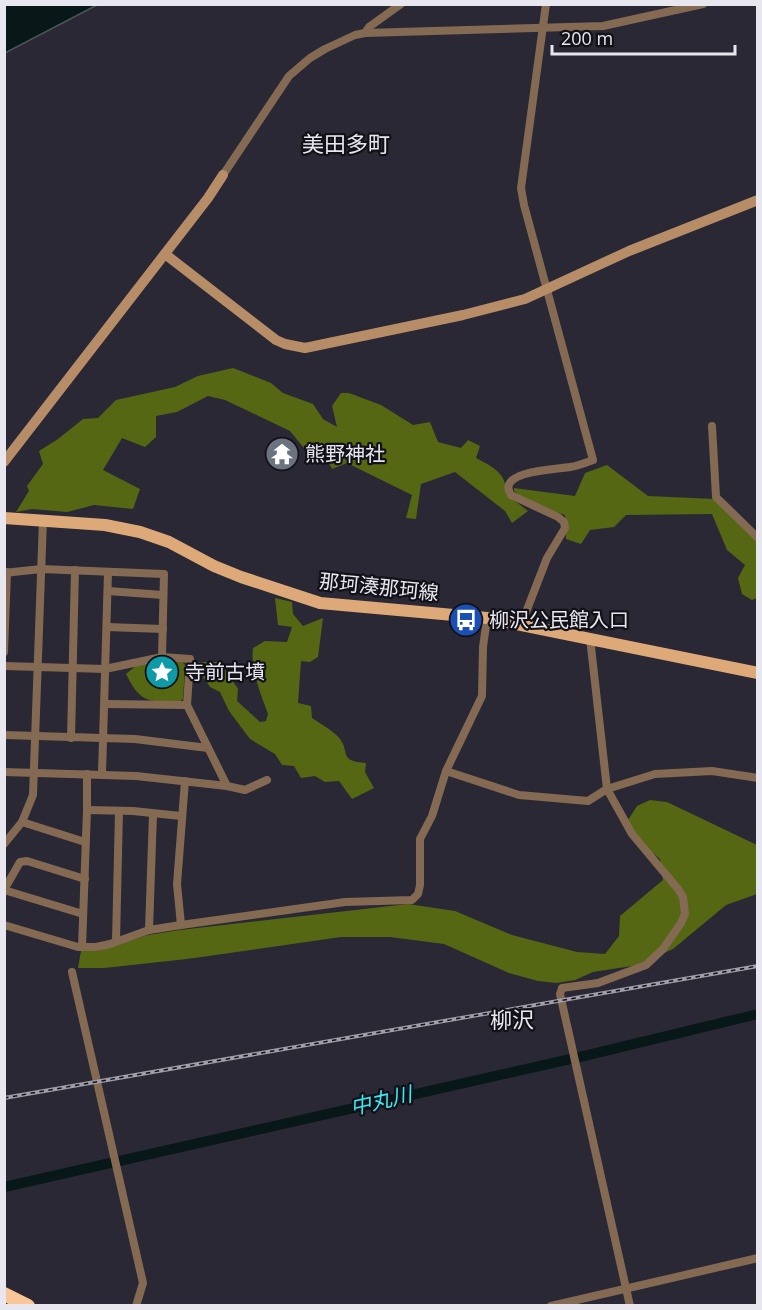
<svg xmlns="http://www.w3.org/2000/svg" width="762" height="1310" viewBox="0 0 762 1310" font-family="'Open Sans','Noto Sans JP',sans-serif">
  <style>
    .forest { fill: #566713 }
    .water { fill: #081718; stroke: #4b5559; stroke-width: 1.5 }
    .lines { fill: none; stroke-linecap: round; stroke-linejoin: round }
    .river { stroke: #081718; stroke-width: 10 }
    .street { stroke: #846a52; stroke-width: 8 }
    .secondary { stroke: #b78d68; stroke-width: 10 }
    .primary { stroke: #dea978; stroke-width: 12 }
    .highway { stroke: #f9c697; stroke-width: 14 }
    .rail-casing { stroke: #9f9ea9; stroke-width: 4 }
    .rail { stroke: #121117; stroke-width: 1.5; stroke-dasharray: 4.5; stroke-linecap: butt }
    .labels { text-anchor: middle; stroke-width: 4.5; stroke-linejoin: round; paint-order: stroke }
    .poi-label { font-size: 20px; fill: #e8e7f0; stroke: #121117; text-anchor: start }
    .street-label { font-size: 20px; fill: #e8e7f0; stroke: #121117 }
    .water-label { font-size: 21px; font-style: italic; fill: #37eaf6; stroke: #121117 }
    .quarter-label { font-size: 22px; fill: #e8e7f0; stroke: #121117 }
  </style>
  <rect width="100%" height="100%" fill="#292834"/>
  <g class="forest">
    <path d="M233,368L271,383L283,393L313,404L323,419L337,427L332,406L341,393H349L381,405L413,425L430,422L438,442L461,448L468,440L480,446L476,458C493,467 507,473 506,494L528,511L512,523L505,511L455,472L421,484L416,519L406,518L412,495L347,463L332,469L327,459H313L290,431L225,400L208,396L177,412L156,416V437L145,447L122,438L103,470L140,489L133,509L94,505L67,512L32,509L16,512L29,491L27,486L43,464L39,451L58,439L83,419L98,418L116,400L175,387L198,376Z"/>
    <path d="M607,465L648,496L715,499L757,541V598L752,600L742,594L738,578L745,565L727,550L712,514L626,515L614,527L590,530L581,544L566,539L565,515C547,509 528,504 514,491V488L575,496L585,473Z"/>
    <path d="M275,598L292,602L293,614L303,626L323,618L318,657L310,662L301,661L298,703L311,706L312,718C321,724 334,731 340,739C350,752 338,761 366,763L365,772L374,788L352,799L339,781L325,782L315,776L301,778L294,766L282,765L275,754L250,739L229,711L220,692L210,687L195,665L197,662H220L238,689L237,701L260,722L266,721L268,714C261,695 250,668 253,648L265,641L287,642L292,627L278,625Z"/>
    <path d="M182,662L185,665L183,699L179,702C148,701 141,704 126,674L137,665Z"/>
    <path d="M650,800L667,802L757,845V894L726,905L673,949L638,965L593,972L575,980L557,983L538,981L509,973L444,944L390,937H341L187,959L104,968H78L81,951H97L148,935L180,930L408,904L455,911L512,935L577,952L605,954L619,936L620,916L663,880L660,859L644,846L626,823L637,806Z"/>
  </g>
  <path class="water" d="M5,4H97V5L5,53Z"/>
  <g class="lines">
    <path class="river" d="M4,1187L584,1056L758,1014"/>
    <g class="street">
      <path d="M365,33L369,27L401,4"/>
      <path d="M223,175L289,76L310,58L325,49L355,35L365,33L603,26L703,4"/>
      <path d="M712,426L716,497L758,538"/>
      <path d="M4,573L41,569L164,574L162,657"/>
      <path d="M108,591L163,595"/>
      <path d="M521,625L547,558L565,528L564,522L558,517L511,495C495,471 557,469 570,467C578,466 585,463 593,460L524,205L521,188L546,4"/>
      <path d="M107,627L163,629"/>
      <path d="M590,638L607,789L632,834L678,889L683,897L685,914L681,923L663,949L646,965L598,983L562,988L560,994L630,1306"/>
      <path d="M4,652L7,572"/>
      <path d="M4,666L105,669L162,657L190,659L187,705L227,786"/>
      <path d="M105,704L187,705"/>
      <path d="M4,735L135,739L208,748"/>
      <path d="M71,738L75,570"/>
      <path d="M446,771L519,795L588,801L607,789L655,774L712,771L758,778"/>
      <path d="M4,772L136,776L227,786L245,790L267,780"/>
      <path d="M102,774L108,572"/>
      <path d="M87,810L133,811L181,816"/>
      <path d="M22,822L85,842"/>
      <path d="M4,844L22,822L33,795L43,520"/>
      <path d="M4,890L20,862L27,861L85,879"/>
      <path d="M4,890L83,914"/>
      <path d="M4,925L78,947H96L110,944L149,930L181,925L345,902L412,900L418,894L420,885V839L432,816L446,771L482,696L483,647L487,618"/>
      <path d="M181,925L177,884L185,781"/>
      <path d="M149,930L153,814"/>
      <path d="M116,941L119,811"/>
      <path d="M82,947L87,810V774"/>
      <path d="M72,972L143,1283L136,1306"/>
      <path d="M551,1306L758,1258"/>
    </g>
    <g class="secondary">
      <path d="M165,254L276,340L285,344L305,348L463,315L525,299L629,251L758,200"/>
      <path d="M4,462L208,198L223,175"/>
    </g>
    <path class="primary" d="M4,518L105,525L140,532L169,542L214,566L241,577L320,603L487,618L758,673"/>
    <path class="highway" d="M4,1294L28,1306"/>
    <defs>
      <path id="rail" d="M4,1098L758,966"/>
    </defs>
    <use href="#rail" class="rail-casing"/>
    <use href="#rail" class="rail"/>
  </g>
  <defs>
    <symbol id="temple-disc" viewBox="-11 -11 22 22"><circle r="9.5" fill="#6b7280" stroke="#121117"/><path d="M0-6L5-2H3V0L6.5 2.5H4V6H1.5V3h-3V6H-4V2.5H-6.5L-3 0V-2H-5Z" fill="#fff"/></symbol>
    <symbol id="bus-disc" viewBox="-11 -11 22 22"><circle r="9.5" fill="#1a4fb4" stroke="#121117"/><path d="M-5-6H5V4H4V6H2V4H-2V6H-4V4H-5ZM-3.5-4V0h7V-4ZM-3.5 1.2v1.5H-2V1.2ZM2 1.2v1.5H3.5V1.2Z" fill="#fff"/></symbol>
    <symbol id="sight-disc" viewBox="-11 -11 22 22"><circle r="9.5" fill="#0f9aa8" stroke="#121117"/><path d="M0-6L1.8-2.2L6-1.7L2.9 1.2L3.7 5.4L0 3.3L-3.7 5.4L-2.9 1.2L-6-1.7L-1.8-2.2Z" fill="#fff"/></symbol>
  </defs>
  <g fill-rule="evenodd">
    <use href="#temple-disc" x="263" y="435" width="38" height="38"/>
    <use href="#bus-disc" x="447" y="601" width="38" height="38"/>
    <use href="#sight-disc" x="143" y="653" width="38" height="38"/>
  </g>
  <g class="labels">
    <g class="poi-label">
      <text x="305" y="461">熊野神社</text>
      <text x="489" y="627">柳沢公民館入口</text>
      <text x="185" y="679">寺前古墳</text>
    </g>
    <g class="street-label">
      <text transform="translate(379 587) rotate(6)" y="7">那珂湊那珂線</text>
    </g>
    <g class="water-label">
      <text transform="translate(381 1101) rotate(-13)" y="7">中丸川</text>
    </g>
    <g class="quarter-label">
      <text x="346" y="152">美田多町</text>
      <text x="512" y="1028">柳沢</text>
    </g>
  </g>
  <rect width="762" height="1310" fill="none" stroke="#e8e7f0" stroke-width="12"/>
  <path d="M552 45v9h183v-9" fill="none" stroke="#e8e7f0" stroke-width="3"/>
  <text x="561" y="45" font-size="18" fill="#e8e7f0" stroke="#121117" stroke-width="4.5" paint-order="stroke">200 m</text>
</svg>
